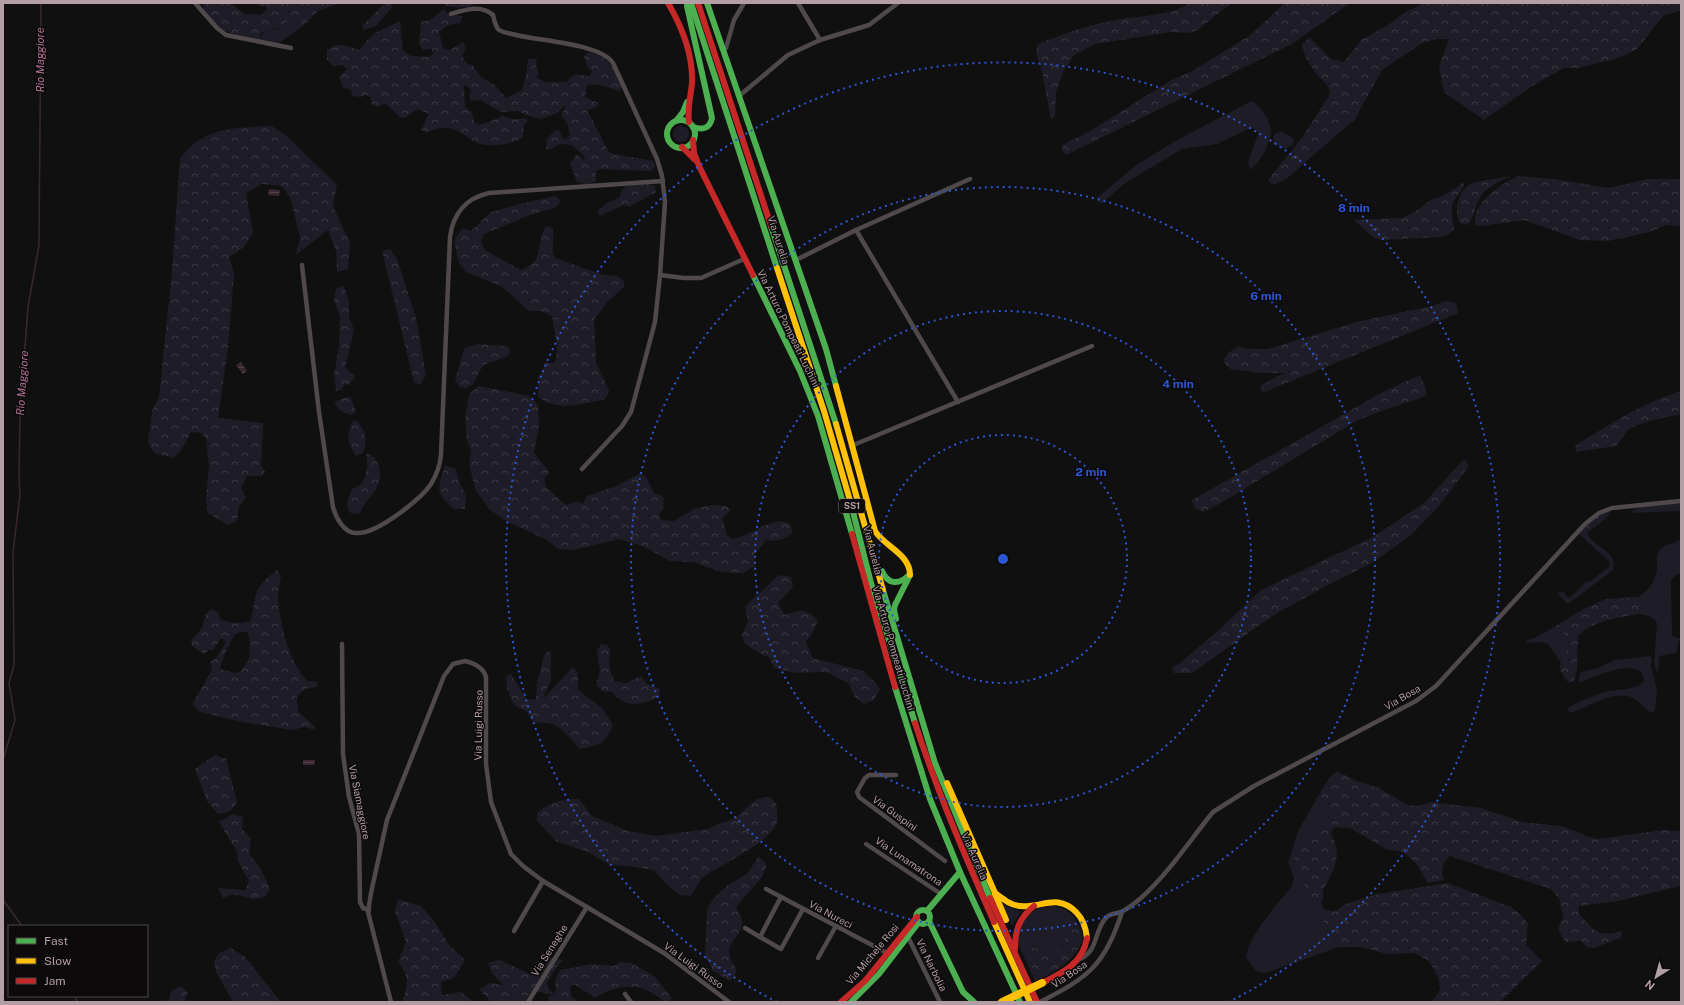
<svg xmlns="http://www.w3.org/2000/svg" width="1684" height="1005" viewBox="0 0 1684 1005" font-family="'Public Sans',sans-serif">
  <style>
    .grass { fill: #1e1c26 }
    .forest { fill: url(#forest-crowns); fill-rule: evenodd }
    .water { fill: url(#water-rules) }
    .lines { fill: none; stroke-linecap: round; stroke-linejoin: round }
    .stream { stroke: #392831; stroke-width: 1.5 }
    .street { stroke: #50494b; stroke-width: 4.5 }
    .fast { stroke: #4caf50; stroke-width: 6 }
    .slow { stroke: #ffc107; stroke-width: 6 }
    .jam { stroke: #c62828; stroke-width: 6 }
    .slow-bridge { stroke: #ffc107; stroke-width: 8 }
    .ring { fill: none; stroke: #2c56d3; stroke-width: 2; stroke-dasharray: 2 4 }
    .labels { text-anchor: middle; stroke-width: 3; stroke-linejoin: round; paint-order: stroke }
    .shield { fill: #0c0a0a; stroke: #817276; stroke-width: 1 }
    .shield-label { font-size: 9px; font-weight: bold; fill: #b39ea5 }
    .street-label { font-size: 10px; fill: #b39ea5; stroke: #0c0a0a }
    .water-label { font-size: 11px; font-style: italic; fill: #b37195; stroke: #0c0a0a }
    .centre { fill: #2c56d3; stroke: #0c0a0a; stroke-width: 2 }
    .ring-label { font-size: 12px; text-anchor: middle; font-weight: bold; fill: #2c56d3; stroke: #0c0a0a; stroke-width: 3; stroke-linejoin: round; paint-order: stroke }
  </style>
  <defs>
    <pattern id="forest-crowns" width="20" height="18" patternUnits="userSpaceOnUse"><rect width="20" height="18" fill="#1e1c26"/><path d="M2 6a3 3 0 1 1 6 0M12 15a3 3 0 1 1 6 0" fill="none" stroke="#3c3a42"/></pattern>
    <pattern id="water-rules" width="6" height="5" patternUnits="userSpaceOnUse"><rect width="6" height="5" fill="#392831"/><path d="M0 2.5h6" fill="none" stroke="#53444c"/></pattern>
  </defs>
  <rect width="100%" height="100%" fill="#101010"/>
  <g class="grass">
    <path d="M290,19L293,23L302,27L279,43L276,44L260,41C261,29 269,32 277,29C282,27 286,23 290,19Z"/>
    <path d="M1252,101C1261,107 1272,122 1271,133C1269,145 1260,163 1250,170L1248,162L1258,134L1255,129L1250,128L1217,144L1182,149L1124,184L1101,204L1097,198L1135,166L1177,140Z"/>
    <circle cx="681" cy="134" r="8"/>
    <path d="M1282,132L1293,138L1294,144L1286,149L1273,144L1274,134Z"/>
    <path d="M1681,503V511L1631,513C1641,500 1667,504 1681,503Z"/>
    <path d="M1587,532C1592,549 1618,548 1613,570L1568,604L1557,593L1563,592L1569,598L1587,581L1589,582L1609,567L1610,562L1580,535Z"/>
    <path d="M1681,539V574H1677L1671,580L1672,636L1681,639L1678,642L1677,653L1659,656L1658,674L1654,665L1657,623C1652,615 1646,615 1638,614L1643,606L1638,597C1649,591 1657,580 1657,566C1657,562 1656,557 1658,553C1662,543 1674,545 1681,539Z"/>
    <path d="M1554,627V631L1566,634L1568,637L1566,641L1567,650L1560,661L1548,644L1539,642L1526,643L1527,640L1535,638Z"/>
    <path d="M1650,656L1652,659L1651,665L1657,690L1655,709L1653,713C1645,711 1641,701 1633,698C1614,689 1589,707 1571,713L1567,710L1568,708C1579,701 1593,696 1605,692C1618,688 1634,692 1644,681C1644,654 1591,677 1579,683L1578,680L1581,672L1598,668L1615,660Z"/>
    <path d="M1320,793L1329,815L1324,826L1315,832L1294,855L1296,875L1311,894L1314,907L1339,947L1266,973L1256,971L1246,958C1247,937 1278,903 1292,886L1294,877L1288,863L1298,831Z"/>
    <path d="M1001,903L1012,909L1021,911L1012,926Z"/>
    <path d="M1053,906C1068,908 1076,917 1081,931L1077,927L1072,925L1060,948L1049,955L1031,945L1041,975L1056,971L1035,981L1018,944L1019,923L1037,908Z"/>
  </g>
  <g class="forest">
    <path d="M203,3H230L245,14L261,15L267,9L266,7L250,3H340L318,11L302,27L293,23L289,20C280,29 275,29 263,32L260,35V41L237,35L220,29L204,10Z"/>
    <path d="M385,3H390L393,6L376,26L364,30L362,26Z"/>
    <path d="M441,3H478C467,9 452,9 441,3Z"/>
    <path d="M1190,3H1231L1198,30L1189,33L1171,32L1095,44L1074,55L1063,72L1056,93L1055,116L1051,120L1042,71L1036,52L1038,44C1065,33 1091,24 1121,19C1144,15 1170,16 1190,3Z"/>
    <path d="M1285,3H1350L1292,44L1066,155L1063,151L1062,145L1085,134L1170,81L1192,71L1249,36Z"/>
    <path d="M1425,3H1681V11H1677L1663,16L1637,49L1619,58L1578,68H1564L1532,86L1484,120L1444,92L1439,67L1449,39H1437L1422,43L1382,70L1355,119L1285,180L1272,185L1268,180L1302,138L1330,94C1329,84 1322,81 1316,73C1310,65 1304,56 1302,45L1305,41L1310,38L1331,59L1344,62L1361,40L1388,25L1407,11Z"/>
    <path d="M444,9L449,15L463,16L460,23L449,25L439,32L443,48L450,50L463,42L466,48L462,56L466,63L473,66L481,77L496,86L506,98L522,90L526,76L528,59H537L536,66L539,73L536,77L545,82H567C573,73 579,73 589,77L592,71L588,68L584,57L588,52C612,58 612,66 622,87L620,91L596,84L587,85L585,97L598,103L597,107L587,110L588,113L592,119L608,151L614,154L653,161L655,165L654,169L649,171L600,169L596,171V181L589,184L577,182L570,164L576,155L580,156L584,160L585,157L572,145L560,144L551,149H546L547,138L558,129L562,137L565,140L570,135L567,123L561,116L565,108L564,105L558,113L541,119L529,116L518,111L501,112L480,100L471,101L469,96L471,90L467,86H464L465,107L472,112L474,122L479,125L494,120L502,115C509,119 517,120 525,118L528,121L524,125L523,137C513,145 487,148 475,142C465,136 460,130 447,128C441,127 432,131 426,132L421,130L429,114L417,109L407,117L401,118L385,103L377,107L372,104L371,98L367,95L360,97L352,96L351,90L343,87L339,77L347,69L342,65L333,66L327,60V50C338,41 347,46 359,50L373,34L400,21L403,51L412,56L429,57L433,54L432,49L423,50L419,43L421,22L430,20Z"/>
    <path d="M272,126L289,138L337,185L333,206L350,243L348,269L337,272L336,251L328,230L296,255L300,238L291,199L282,186L262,184L246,193L253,233L243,248L229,257L234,273L228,348L218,418L263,423L261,465L265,472L262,476H247L241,488L246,498L239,506L237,521L228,525L208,513L206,497L209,466L206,438L201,433L191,432L181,451L173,458L154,453L148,442L152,411L159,397L172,271L180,158C186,152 193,143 201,139C221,127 249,127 272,126Z"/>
    <path d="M1511,176C1499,182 1484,188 1478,201C1475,209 1474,217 1468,225L1460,223C1453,208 1458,187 1476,182C1487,180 1499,178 1511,176Z"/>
    <path d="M1518,176L1554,179L1610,188L1647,179H1681V226L1666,225L1650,232L1608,241L1579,240L1525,220L1481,226L1475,225C1472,203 1501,184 1518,176Z"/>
    <path d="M1462,182L1464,185C1462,191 1457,196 1453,202C1450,209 1453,221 1454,229L1449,234L1441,237L1382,240L1373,237L1354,220L1402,218L1416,211L1432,199L1439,198L1456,188Z"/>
    <path d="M649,184L655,186L656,192L629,207L624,205L599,216L598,210L609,202L620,197L621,191L626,186Z"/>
    <path d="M555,196L560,200L559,204L554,208L530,215L484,234L481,241L485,250L521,270C547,260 534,244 546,226L552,228C556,241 549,245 555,258L603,275L617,276L624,281V287L608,301L594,320L596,363L609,390L608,395L603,400C579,404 560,412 538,397V378L546,363H553L556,360L557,345L552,316L541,311H529L501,286L466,272L459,263L454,241L462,228L471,231L491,212L516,205Z"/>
    <path d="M390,249L397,259L416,318L426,375L420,385L414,382L382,251Z"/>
    <path d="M344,286L349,302V317L354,330L345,368L355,376L349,385L345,384L341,390L336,391L334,375L339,346L340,317L334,300L336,288Z"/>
    <path d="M1445,301L1456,303L1458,313L1262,393L1260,386L1284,373H1261L1230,369L1223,361L1228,353L1238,347L1251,349H1268L1356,322L1432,306Z"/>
    <path d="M476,344L506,346L510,349L508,356L483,365L473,384L466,388L460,387L455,380L464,349Z"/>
    <path d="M1420,375L1427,392L1424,397L1384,410L1358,420L1219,504L1203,512L1195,508L1192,500L1383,392Z"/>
    <path d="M479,386L530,396L538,406L539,425L534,453L547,469L549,472L544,480L547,488L566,505L576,501L583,504L587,496L614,487L641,473L646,477L654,493L661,495L664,498L663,508L659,515L662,520L674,521L694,509L712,505L725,506L730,509V511L722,518L727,535L733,539C752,536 773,514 790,524L793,533C783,540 778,542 766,540L754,555L755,566L743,573L721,572L693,562L670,561L643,546L619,539L574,550L558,549L547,540L508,522L490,510L476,491L469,465L471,449L467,441L465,419L469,394Z"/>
    <path d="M1681,391V415C1674,414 1635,424 1629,429C1624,433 1621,441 1616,446L1576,452L1575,446L1581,442C1613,422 1645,402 1681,391Z"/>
    <path d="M350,396L356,411L352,415C345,414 337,409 334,402Z"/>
    <path d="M356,420C365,428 368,442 363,453L356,456C347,442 346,436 353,421Z"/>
    <path d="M366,454H370C380,462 383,474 377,487C373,496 365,500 360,513L352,514L348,510L347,501L352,489C354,488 358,487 360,485C367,478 369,463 366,454Z"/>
    <path d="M1464,459L1469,466L1439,506L1411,535L1372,563L1332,583L1277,613L1192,673H1174L1172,667L1180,663L1222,627L1261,590L1373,537L1424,503Z"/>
    <path d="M445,465L456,469L459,482L466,495L465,509H454C434,492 438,489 445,465Z"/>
    <path d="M1608,511H1610C1608,520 1588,532 1580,535L1578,533L1599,515Z"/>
    <path d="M277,570L281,577C280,584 277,593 278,601C281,628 289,661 307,681L318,682L317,687L305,689L297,696L298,711L315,727V730L304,727L293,730L242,722L200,712L192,704L212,670L210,662L216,658L226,642L221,638L213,650H209L204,654L192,646L191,641L202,628L206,614L211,609L218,612L220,619C232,624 240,624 251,621C256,594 253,588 277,570ZM240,632H248L250,645L249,658L241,671L235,673L220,669C222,658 229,646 234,635Z"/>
    <path d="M779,575L791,577L793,587L778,603L785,615C801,610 805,607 818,621L814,630L806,642L813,658L863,671L875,682L880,689L874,700L864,704L855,697L848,683L827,672L796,673L774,668L770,658L761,654L744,643L742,635L748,622L745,606Z"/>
    <path d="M1638,597L1642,601L1643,606L1638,614C1618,618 1594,620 1578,636L1577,670L1574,681L1569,683C1558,671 1557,663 1567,650L1566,641L1568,637L1566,634L1554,631V627L1585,608L1606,599Z"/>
    <path d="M601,644L607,645L610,650L609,666L614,681L626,683L641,676L647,684L660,689L659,697C643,705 624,709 613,692L603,691L596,685L600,671L597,651Z"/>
    <path d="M551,651V680L543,699L573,667L578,673V690L602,708L613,725C604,746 600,744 580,749C564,732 559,720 534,723L526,711L514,705L507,689L506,676L511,674L527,700L536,699L537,683L545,653Z"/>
    <path d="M215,755L226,759L237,802L231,811L218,814L207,801L195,769Z"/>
    <path d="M1337,771L1357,781L1379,788L1407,805L1417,806L1431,802L1481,808L1522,822L1562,826L1589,837L1597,839L1663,830L1681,831V886L1618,901L1579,906V914C1595,931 1597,938 1622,931V937L1594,948L1587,947L1581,941L1565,942L1558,929L1563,917L1559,898L1551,889L1450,856C1442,863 1440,871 1444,880L1428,883L1415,862L1403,852L1386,849L1350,828L1334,827L1331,833C1340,852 1338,861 1329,879C1328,882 1324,887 1323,891C1322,896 1325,896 1321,903L1324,909L1331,911L1338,910L1345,904L1378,894L1448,883L1511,907L1521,915L1528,924L1526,945L1542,961L1500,1002H1430L1436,997L1440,989L1438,977L1429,961L1414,953L1387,954L1361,947H1339L1314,907L1311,894L1296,875L1294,855L1301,835C1317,832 1322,830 1329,815L1320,793L1330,777Z"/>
    <path d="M767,797C774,799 777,803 777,810C777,814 778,819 777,823C769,842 722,865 704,876C698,882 696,889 691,896L679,895L667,885L654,870L627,866L610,865L588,852L556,841L537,821V813C550,803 563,798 579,799L592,816L628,831L656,836L707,829L735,818L757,799Z"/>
    <path d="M233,814L243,817L242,829L251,839L249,854L261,869L270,890L265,897L254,899L233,894L223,898L218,888L246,890L249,881L238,861L237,852L219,822Z"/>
    <path d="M759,856L767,865L762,877L736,907C738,911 742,917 742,922C743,935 728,941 729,953C730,965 744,969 730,981L713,971L705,956L707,909L714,898L728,885L747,874Z"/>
    <path d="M398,899L421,906L435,922L450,946L465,960L454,978L441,982L442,995L461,992L474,1002H402C408,986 410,976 398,962L406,942L395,911Z"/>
    <path d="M1072,925C1102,934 1060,978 1038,975L1031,966L1026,949L1030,945L1049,955L1060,948Z"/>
    <path d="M231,948L245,957L281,1002H233L216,972L214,962L219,953Z"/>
    <path d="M550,957L563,960L555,969L547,983L549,990L556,994L555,981L560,970L593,964L614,966L620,962L631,963L654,976L672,998L668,1002H666C660,999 655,995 650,992C632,982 611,988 595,998L574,984L570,987L571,996L578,1002H549L548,997L553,995L541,992H531L524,1002H491L479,989L490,983L503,985L492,973L488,963L500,960L528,973L540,975Z"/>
    <path d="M180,986L188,992L184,1002H159L169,1000L171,991Z"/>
  </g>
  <g class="water">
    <path d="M269,189L280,190L279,196L268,195Z"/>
    <path d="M241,362L247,371L243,374L236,365Z"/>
    <path d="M303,760H315L314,765H303Z"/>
  </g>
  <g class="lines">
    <g class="stream">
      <path d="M3,760L15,720L9,683L14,665L13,552L20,495L19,477L20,414L28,307L39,245L41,3"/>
      <path d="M3,900L22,926"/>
      <path d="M74,996L78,1002"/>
    </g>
    <g class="street">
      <path d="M195,3L217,28L226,35L291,48"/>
      <path d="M798,3L820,40"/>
      <path d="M451,14C464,10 481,4 493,15C494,19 495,25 498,29C501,32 508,33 512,34C536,41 600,43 613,63L657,159L662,176L665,202L660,275L655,322L631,412L622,426L582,469"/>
      <path d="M723,50L726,48L734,20L744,3"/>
      <path d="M739,96L788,55L820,40L869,25L898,3"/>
      <path d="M856,230L958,402"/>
      <path d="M796,260L856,230L970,179"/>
      <path d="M302,265L319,412L333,507C336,518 344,533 356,533C376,535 421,499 431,484C437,474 440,466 441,455L450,237C453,214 466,198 489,193L663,181"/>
      <path d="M660,275L684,278H701L744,259"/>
      <path d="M851,446L1092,346"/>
      <path d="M342,644L343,754L349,797L359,834L360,902L363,908L369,910"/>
      <path d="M896,775H869L865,778L857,792L859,797L945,861"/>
      <path d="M866,844L941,894"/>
      <path d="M766,889L887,953"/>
      <path d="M781,897L760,937L781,949L803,909"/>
      <path d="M745,928L760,937"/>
      <path d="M514,931L543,881"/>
      <path d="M908,937L940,1002"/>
      <path d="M818,958L836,926"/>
      <path d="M1080,959C1098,951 1094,932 1105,919C1109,913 1115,914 1121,912C1128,909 1135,903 1141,898C1169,873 1190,840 1213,812L1254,786L1416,701L1436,686L1585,524L1599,513L1612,508L1681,501"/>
      <path d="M625,994L631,1002"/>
      <path d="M391,1002L368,912L371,893L387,820L444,676L453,664L465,661C474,663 483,667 486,677V764L491,802L511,854L523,866L543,881L664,953L729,1002"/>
      <path d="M528,1002L587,907"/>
      <path d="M1040,1002C1089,977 1105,965 1122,912"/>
    </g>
    <g class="fast">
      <path d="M691,3L777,268"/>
      <path d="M707,3L826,349L836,386"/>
      <path d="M687,6L712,118C710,129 702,130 693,127"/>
      <circle cx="681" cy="134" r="14"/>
      <path d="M676,121L683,112L687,102"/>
      <path d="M771,226L836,424"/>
      <path d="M753,275L800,371L818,416L852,534"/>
      <path d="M851,504L871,583L915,723"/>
      <path d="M882,571C888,585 899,585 909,575"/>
      <path d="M883,590L935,763L990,898"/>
      <path d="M896,619L894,610L895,605L910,575"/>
      <path d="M895,687L930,799L960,872L1020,1002"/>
      <circle cx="923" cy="917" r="7"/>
      <path d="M927,911L960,872"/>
      <path d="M929,921L963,992L974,1002"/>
      <path d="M851,1002L879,974L919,922"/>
    </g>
    <g class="slow">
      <path d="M777,268L824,411L851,504"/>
      <path d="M836,386L875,531C885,547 910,554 910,575"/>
      <path d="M836,424L883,590"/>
      <path d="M947,783L995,893C1003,899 1010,905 1020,906C1042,908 1057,893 1076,912C1083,919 1086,928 1087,938"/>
      <path d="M995,894L1006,920"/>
      <path d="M994,922L1030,1002"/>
    </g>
    <g class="jam">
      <path d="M668,3C682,27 693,53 692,82C691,96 687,108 689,122"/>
      <path d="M698,3L771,226"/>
      <path d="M693,140L694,153L699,166L753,275"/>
      <path d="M682,147L695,160"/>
      <path d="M852,534L895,687"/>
      <path d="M915,723C937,791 965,856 994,922"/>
      <path d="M990,898L1037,1002"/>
      <path d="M1015,949C1015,930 1019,918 1034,906"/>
      <path d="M1042,983C1063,973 1083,963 1087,938"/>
      <path d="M841,1002L865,981L917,917"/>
    </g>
    <path class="slow-bridge" d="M1002,1002L1042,983"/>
  </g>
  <g class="ring">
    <circle cx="1003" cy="559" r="124"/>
    <circle cx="1003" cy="559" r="248"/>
    <circle cx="1003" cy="559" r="372"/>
    <path d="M777 1002A497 497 0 1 1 1229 1002"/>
  </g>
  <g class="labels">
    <rect class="shield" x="839" y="499" width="26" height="14" rx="3"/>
    <g class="shield-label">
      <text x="852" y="509">SS1</text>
    </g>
    <g class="street-label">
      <text transform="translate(779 240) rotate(72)" y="4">Via Aurelia</text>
      <text transform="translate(789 328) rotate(64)" y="4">Via Arturo Pompeati Luchini</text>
      <text transform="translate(873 550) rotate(76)" y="4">Via Aurelia</text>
      <text transform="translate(894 648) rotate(74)" y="4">Via Arturo Pompeati Luchini</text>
      <text transform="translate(1402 697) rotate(-30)" y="4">Via Bosa</text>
      <text transform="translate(478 725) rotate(-89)" y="4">Via Luigi Russo</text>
      <text transform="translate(360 802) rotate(79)" y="4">Via Siamaggiore</text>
      <text transform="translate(895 813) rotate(36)" y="4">Via Guspini</text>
      <text transform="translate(975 856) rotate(66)" y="4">Via Aurelia</text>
      <text transform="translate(909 861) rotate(34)" y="4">Via Lunamatrona</text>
      <text transform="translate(831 914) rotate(28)" y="4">Via Nureci</text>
      <text transform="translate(549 950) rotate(-58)" y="4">Via Seneghe</text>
      <text transform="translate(872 954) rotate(-50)" y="4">Via Michele Rosi</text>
      <text transform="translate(694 965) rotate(36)" y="4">Via Luigi Russo</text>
      <text transform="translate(932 965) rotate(64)" y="4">Via Narbolia</text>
      <text transform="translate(1069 974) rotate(-34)" y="4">Via Bosa</text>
    </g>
    <g class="water-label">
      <text transform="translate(40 60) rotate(-90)" y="4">Rio Maggiore</text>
      <text transform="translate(22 383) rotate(-86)" y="4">Rio Maggiore</text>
    </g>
  </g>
  <circle cx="1003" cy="559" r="6" class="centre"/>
  <g class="ring-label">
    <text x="1354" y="212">8 min</text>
    <text x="1266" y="300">6 min</text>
    <text x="1178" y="388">4 min</text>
    <text x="1091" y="476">2 min</text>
  </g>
  <rect width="1684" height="1005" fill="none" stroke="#b39ea5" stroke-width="8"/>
  <rect x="8" y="925" width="140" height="72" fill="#0c0a0a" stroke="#4f4548"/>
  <rect x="16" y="938" width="20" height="6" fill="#4caf50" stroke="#4f4548"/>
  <text x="44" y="945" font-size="12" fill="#b39ea5">Fast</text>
  <rect x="16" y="958" width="20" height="6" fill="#ffc107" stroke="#4f4548"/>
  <text x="44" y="965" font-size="12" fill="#b39ea5">Slow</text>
  <rect x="16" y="978" width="20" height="6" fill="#c62828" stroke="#4f4548"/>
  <text x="44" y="985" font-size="12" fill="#b39ea5">Jam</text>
  <g transform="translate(1656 977) rotate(217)" stroke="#0c0a0a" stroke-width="3" paint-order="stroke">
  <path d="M0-3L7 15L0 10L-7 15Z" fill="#b39ea5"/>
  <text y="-6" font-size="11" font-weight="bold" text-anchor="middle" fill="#b39ea5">N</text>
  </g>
</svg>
